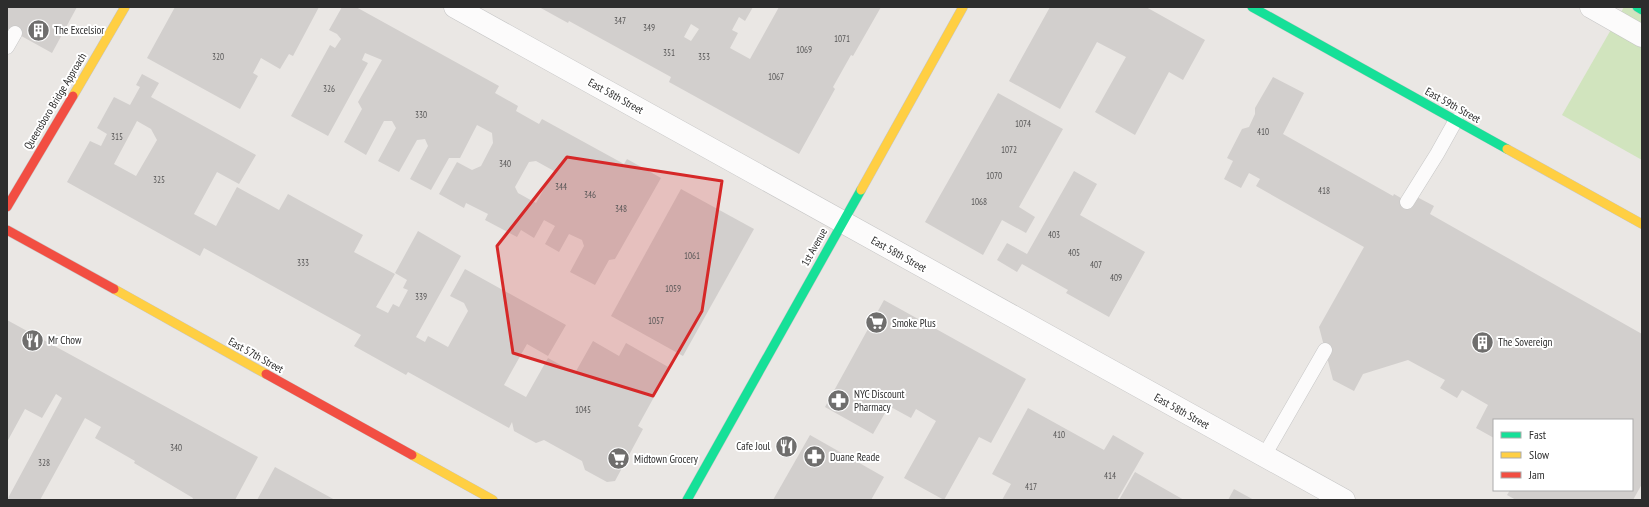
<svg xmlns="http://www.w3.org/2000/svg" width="1649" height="507" viewBox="0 0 1649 507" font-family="'PT Sans Narrow',sans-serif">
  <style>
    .green { fill: #d1e4be }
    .building { fill: #d2cfcd; fill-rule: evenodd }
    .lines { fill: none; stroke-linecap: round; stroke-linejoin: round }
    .lane-casing { stroke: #c6c6c6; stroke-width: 15 }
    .street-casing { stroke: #c6c6c6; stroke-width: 23 }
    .fast-casing { stroke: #c6c6c6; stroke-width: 10 }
    .slow-casing { stroke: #c6c6c6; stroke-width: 10 }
    .jam-casing { stroke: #c6c6c6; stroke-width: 10 }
    .lane { stroke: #fcfbfb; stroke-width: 14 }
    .street { stroke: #fcfbfb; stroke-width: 22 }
    .fast { stroke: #16e098; stroke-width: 9 }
    .slow { stroke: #ffcf43; stroke-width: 9 }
    .jam { stroke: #f24e42; stroke-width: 9 }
    .marked { fill: #d62828; fill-opacity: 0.2; stroke: #d62828; stroke-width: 3; stroke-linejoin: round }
    .labels { text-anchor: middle; stroke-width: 4; stroke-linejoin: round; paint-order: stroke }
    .number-label { font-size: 9px; fill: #575656 }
    .poi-label { font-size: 11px; fill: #2d2d2d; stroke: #fff; text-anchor: start }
    .street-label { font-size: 11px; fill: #2d2d2d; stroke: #fff }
  </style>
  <rect width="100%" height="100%" fill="#eae7e4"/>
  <path class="green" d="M1624,7H1642V160L1562,115Z"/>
  <g class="building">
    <path d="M7,7H77L52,53L7,28Z"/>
    <path d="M175,7H319L293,56L289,54L280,69L261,58L253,73L258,76L240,109L147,58Z"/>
    <path d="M342,7H356L499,86L495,93L518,106L516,111L539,124L542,119L624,164L627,159L661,178L615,259L609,260L595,285L570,272L584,246L582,240L569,234L559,252L545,244L555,226L544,220L534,238L521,230L517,237L485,220L488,214L466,203L464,208L439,194L457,162L472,170L481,166L493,143L492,133L477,125L460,158H449L431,190L410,179L428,146L425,139L417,140L399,172L378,161L396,128L392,121H384L366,155L344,142L362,109L358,102L382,60L365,53L362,60L368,63L328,136L291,116L330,45L335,48L341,39L337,34L329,30ZM536,161L554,171L536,203L518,193L515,187L529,162Z"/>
    <path d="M539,7H753L745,21L739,17L732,30L738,33L730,48L750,59L779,7H881L853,56L851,55L833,87L835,89L799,154L669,82L671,77L569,21L568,23ZM691,24L699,29L691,41L684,37Z"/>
    <path d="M1050,7H1146L1205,40L1183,80L1169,72L1135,135L1095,112L1126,57L1097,42L1060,109L1009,81Z"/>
    <path d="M142,74L159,83L151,97L256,155L239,184L217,172L194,214L216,226L237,187L279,210L288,194L363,235L354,252L395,274L376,307L388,313L393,304L399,307L408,290L403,288L407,280L395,273L418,231L461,256L416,337L425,342L428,336L448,347L468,311L464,303L450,296L465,269L566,325L548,356L527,344L504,385L526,397L548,358L575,373L593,341L619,356L626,343L670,368L638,426L643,429L615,481L607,482L585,470L582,461L544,440L536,443L514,431L512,422L509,428L408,372L406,375L354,346L361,335L204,248L200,256L67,182L90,141L101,146L107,134L97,128L114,97L130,105L140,87L136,85ZM137,121L151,129L157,140L136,176L114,164Z"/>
    <path d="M1273,77L1304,93L1283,134L1393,196L1394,194L1413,205L1417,197L1434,206L1430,214L1642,334V484L1633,500H1516L1507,495L1510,490H1632V420H1494V438L1476,428L1488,405L1462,390L1457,398L1440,388L1445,380L1408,360L1363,374L1354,391L1333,380L1319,327L1364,247L1256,186L1260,179L1249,173L1241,188L1224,179L1233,161L1227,158L1242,129L1249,127L1255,114V108Z"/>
    <path d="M998,93L1063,129L1019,207L1035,217L1026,233L1002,220L983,255L925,222Z"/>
    <path d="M1074,171L1097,184L1080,215L1145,252L1109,317L1066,293L1068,290L1022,264L1017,272L997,260L1007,243L1027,254Z"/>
    <path d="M681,189L754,229L683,356L611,316Z"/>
    <path d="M884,300L1026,379L991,443L979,437L944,500L904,478L936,421L916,409L911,418L889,406L873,434L825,407Z"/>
    <path d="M7,320L258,457L235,500H192L193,498L134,463L135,461L95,438L101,427L85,418L40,500H7L62,398L56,394L42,418L25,409L7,442Z"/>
    <path d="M1028,408L1104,450L1113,435L1144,453L1117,500H1002L1011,484L992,474Z"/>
    <path d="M810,435L884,477L871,500H773Z"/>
    <path d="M275,467L335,500H257Z"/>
    <path d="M1135,472L1184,500H1119Z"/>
    <path d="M1234,489L1254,500H1228Z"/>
  </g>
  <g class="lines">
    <defs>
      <g id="lane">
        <path d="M7,47L15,33"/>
        <path d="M1407,202L1437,154L1456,120"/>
        <path d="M1264,456L1325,350"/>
      </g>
      <g id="street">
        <path d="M455,7L1344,500"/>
        <path d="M1591,7L1642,36"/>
      </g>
      <g id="fast">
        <path d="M1252,7L1507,149"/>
        <path d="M1637,7L1642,10"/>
        <path d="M687,500L861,190"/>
      </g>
      <g id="slow">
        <path d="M73,96L125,7"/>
        <path d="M1507,149L1642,224"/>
        <path d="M861,190L963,7"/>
        <path d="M114,289L266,374"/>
        <path d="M412,455L493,500"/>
      </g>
      <g id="jam">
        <path d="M7,207L73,96"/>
        <path d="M7,230L114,289"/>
        <path d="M266,374L412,455"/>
      </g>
    </defs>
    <use href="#lane" class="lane-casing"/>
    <use href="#street" class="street-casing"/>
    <use href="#fast" class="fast-casing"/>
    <use href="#slow" class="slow-casing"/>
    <use href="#jam" class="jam-casing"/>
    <use href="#lane" class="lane"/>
    <use href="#street" class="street"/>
    <use href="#fast" class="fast"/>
    <use href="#slow" class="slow"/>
    <use href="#jam" class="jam"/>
  </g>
  <path class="marked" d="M567,157L722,181L702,311L653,396L513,353L497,246Z"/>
  <defs>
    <symbol id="building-disc" viewBox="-11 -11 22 22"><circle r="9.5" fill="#6f6e6d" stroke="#fff"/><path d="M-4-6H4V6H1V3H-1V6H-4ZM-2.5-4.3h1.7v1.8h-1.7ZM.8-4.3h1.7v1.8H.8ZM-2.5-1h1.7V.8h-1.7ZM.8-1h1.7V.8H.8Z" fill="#fff"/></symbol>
    <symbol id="supermarket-disc" viewBox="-11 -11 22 22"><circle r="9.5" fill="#6f6e6d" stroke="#fff"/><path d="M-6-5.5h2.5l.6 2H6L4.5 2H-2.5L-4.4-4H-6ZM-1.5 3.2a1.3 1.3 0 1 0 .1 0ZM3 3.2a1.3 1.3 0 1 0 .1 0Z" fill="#fff"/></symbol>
    <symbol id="restaurant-disc" viewBox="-11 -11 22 22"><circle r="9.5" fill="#6f6e6d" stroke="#fff"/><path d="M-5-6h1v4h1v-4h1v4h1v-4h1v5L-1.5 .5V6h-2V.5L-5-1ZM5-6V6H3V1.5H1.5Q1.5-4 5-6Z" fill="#fff"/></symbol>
    <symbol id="pharmacy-disc" viewBox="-11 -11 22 22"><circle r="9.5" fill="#6f6e6d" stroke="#fff"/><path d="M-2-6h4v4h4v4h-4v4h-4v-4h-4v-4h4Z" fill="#fff"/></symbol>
  </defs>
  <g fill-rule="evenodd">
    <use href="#building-disc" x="26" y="18" width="25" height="25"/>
    <use href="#supermarket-disc" x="864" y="310" width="25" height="25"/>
    <use href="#restaurant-disc" x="20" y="328" width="25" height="25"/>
    <use href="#building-disc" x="1470" y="330" width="25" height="25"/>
    <use href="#pharmacy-disc" x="826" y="388" width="25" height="25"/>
    <use href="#restaurant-disc" x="774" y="434" width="25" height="25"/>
    <use href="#pharmacy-disc" x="802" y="444" width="25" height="25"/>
    <use href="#supermarket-disc" x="606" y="446" width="25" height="25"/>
  </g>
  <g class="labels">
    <g class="number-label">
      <text x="620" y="24">347</text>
      <text x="649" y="31">349</text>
      <text x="842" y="42">1071</text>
      <text x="804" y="53">1069</text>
      <text x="669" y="56">351</text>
      <text x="218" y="60">320</text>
      <text x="704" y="60">353</text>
      <text x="776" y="80">1067</text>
      <text x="329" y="92">326</text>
      <text x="421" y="118">330</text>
      <text x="1023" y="127">1074</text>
      <text x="1263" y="135">410</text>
      <text x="117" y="140">315</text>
      <text x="1009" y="153">1072</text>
      <text x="505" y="167">340</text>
      <text x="994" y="179">1070</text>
      <text x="159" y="183">325</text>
      <text x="561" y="190">344</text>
      <text x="1324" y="194">418</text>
      <text x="590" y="198">346</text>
      <text x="979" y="205">1068</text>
      <text x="621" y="212">348</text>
      <text x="1054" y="238">403</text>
      <text x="1074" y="256">405</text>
      <text x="692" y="259">1061</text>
      <text x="303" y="266">333</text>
      <text x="1096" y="268">407</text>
      <text x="1116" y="281">409</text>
      <text x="673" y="292">1059</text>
      <text x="421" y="300">339</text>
      <text x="656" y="324">1057</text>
      <text x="583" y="413">1045</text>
      <text x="1059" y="438">410</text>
      <text x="176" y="451">340</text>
      <text x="44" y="466">328</text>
      <text x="1110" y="479">414</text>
      <text x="1031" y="490">417</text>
    </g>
    <g class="poi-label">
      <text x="54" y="34">The Excelsior</text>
      <text x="892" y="327">Smoke Plus</text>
      <text x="48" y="344">Mr Chow</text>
      <text x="1498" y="346">The Sovereign</text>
      <text x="854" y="398">NYC Discount<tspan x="854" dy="13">Pharmacy</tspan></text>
      <text x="770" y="450" text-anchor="end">Cafe Joul</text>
      <text x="830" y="461">Duane Reade</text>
      <text x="634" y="463">Midtown Grocery</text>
    </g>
    <g class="street-label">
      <text transform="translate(616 96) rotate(29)" y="4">East 58th Street</text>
      <text transform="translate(55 101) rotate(-59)" y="4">Queensboro Bridge Approach</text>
      <text transform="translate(1453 105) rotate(29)" y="4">East 59th Street</text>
      <text transform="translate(814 247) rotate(-61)" y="4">1st Avenue</text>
      <text transform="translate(899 254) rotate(29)" y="4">East 58th Street</text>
      <text transform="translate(256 355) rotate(29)" y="4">East 57th Street</text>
      <text transform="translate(1182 411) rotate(29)" y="4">East 58th Street</text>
    </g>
  </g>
  <rect width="1649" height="507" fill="none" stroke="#2d2d2d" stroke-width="16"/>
  <rect x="1493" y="419" width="140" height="72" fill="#ffffff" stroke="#ababab"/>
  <rect x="1501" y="432" width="20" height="6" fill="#16e098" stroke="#ababab"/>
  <text x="1529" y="439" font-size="12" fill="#2d2d2d">Fast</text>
  <rect x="1501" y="452" width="20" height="6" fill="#ffcf43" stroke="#ababab"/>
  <text x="1529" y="459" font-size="12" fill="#2d2d2d">Slow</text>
  <rect x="1501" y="472" width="20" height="6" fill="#f24e42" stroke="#ababab"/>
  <text x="1529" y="479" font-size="12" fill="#2d2d2d">Jam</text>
</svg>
